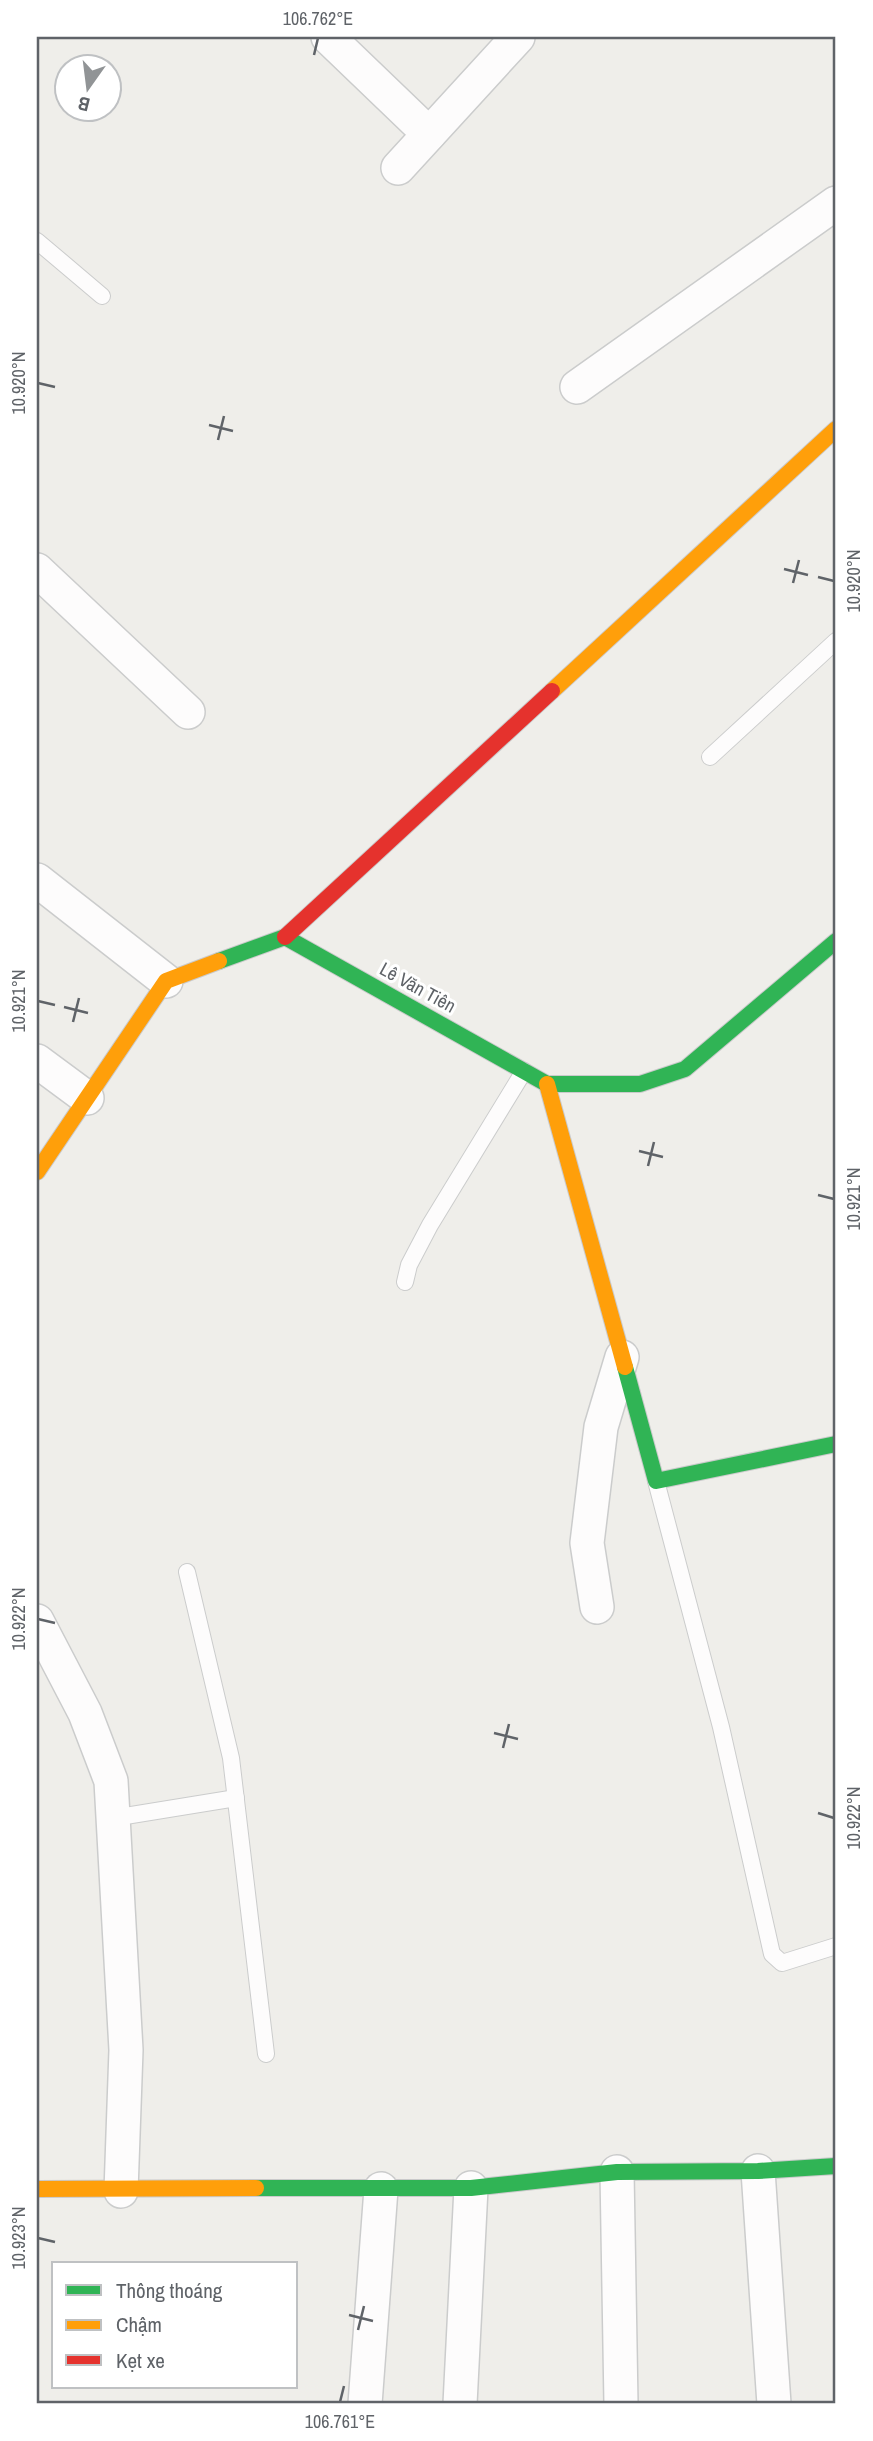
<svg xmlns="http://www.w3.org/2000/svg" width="873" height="2441" viewBox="0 0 873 2441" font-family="'Archivo Narrow',sans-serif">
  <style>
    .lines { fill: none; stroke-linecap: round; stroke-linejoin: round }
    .lane-casing { stroke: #cbcccc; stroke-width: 18 }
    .street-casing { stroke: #cbcccc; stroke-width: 36 }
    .fast-casing { stroke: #cacacb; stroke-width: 18 }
    .slow-casing { stroke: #cacacb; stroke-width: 18 }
    .jam-casing { stroke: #cacacb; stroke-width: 18 }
    .lane { stroke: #fdfcfc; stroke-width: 16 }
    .street { stroke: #fdfcfc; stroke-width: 33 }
    .fast { stroke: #30b455; stroke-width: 16 }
    .slow { stroke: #ff9f0a; stroke-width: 16 }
    .jam { stroke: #e5322d; stroke-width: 16 }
    .ticks { fill: none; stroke: #5f6368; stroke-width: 2.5 }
    .labels { text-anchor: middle; stroke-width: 6; stroke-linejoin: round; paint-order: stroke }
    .street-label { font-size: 19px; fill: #5f6368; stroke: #fff }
    .neatline { fill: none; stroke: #5f6368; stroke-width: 2.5 }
    .ticks-label { font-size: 18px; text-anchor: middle; fill: #5f6368 }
  </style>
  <rect width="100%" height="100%" fill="#efeeea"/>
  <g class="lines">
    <defs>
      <g id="lane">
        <path d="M37,241L102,296"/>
        <path d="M710,757L836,641"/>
        <path d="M405,1282L409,1265L430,1225L524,1071"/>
        <path d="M656,1481L721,1727L772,1954L782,1963L836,1946"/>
        <path d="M187,1572L231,1758L266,2054"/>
        <path d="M113,1818L236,1798"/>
      </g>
      <g id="street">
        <path d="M328,37L429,134"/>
        <path d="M398,168L518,37"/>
        <path d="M577,387L836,203"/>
        <path d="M37,570L188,712"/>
        <path d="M37,880L166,981"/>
        <path d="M37,1061L87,1098"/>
        <path d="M597,1607L587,1543L601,1427L622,1357"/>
        <path d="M37,1621L85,1713L111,1781L126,2050L121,2191"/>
        <path d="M758,2171L774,2404"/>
        <path d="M617,2172L621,2404"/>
        <path d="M365,2404L381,2189"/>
        <path d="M460,2404L471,2188"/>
      </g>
      <g id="fast">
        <path d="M219,961L285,937L547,1084H640L685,1069L836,941"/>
        <path d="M625,1367L656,1481L836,1444"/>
        <path d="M256,2188H471L617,2172L758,2171L836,2166"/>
      </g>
      <g id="slow">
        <path d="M552,691L836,429"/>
        <path d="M547,1084L625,1367"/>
        <path d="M37,1172L166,981L219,961"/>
        <path d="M37,2189L256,2188"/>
      </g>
      <path id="jam" d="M285,937L552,691"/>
    </defs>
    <use href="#lane" class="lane-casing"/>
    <use href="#street" class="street-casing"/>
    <use href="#fast" class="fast-casing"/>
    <use href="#slow" class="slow-casing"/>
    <use href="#jam" class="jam-casing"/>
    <use href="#lane" class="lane"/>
    <use href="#street" class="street"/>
    <use href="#fast" class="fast"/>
    <use href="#slow" class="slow"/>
    <use href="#jam" class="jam"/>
  </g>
  <path class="ticks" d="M314,55L318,38M38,383L55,387M209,425L233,431M218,440L224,416M784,569L808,575M818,577L834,581M793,583L799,560M38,1001L55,1005M64,1007L88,1013M73,1022L79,998M639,1151L663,1157M648,1166L654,1142M818,1195L834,1199M38,1619L55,1623M494,1733L518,1739M503,1748L509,1724M818,1813L834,1818M38,2238L55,2242M349,2315L373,2321M358,2330L364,2306M340,2402L344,2386"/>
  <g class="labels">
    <g class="street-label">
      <text transform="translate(418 987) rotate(29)" y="7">Lê Văn Tiên</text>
    </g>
  </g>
  <rect width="873" height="2441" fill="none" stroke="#ffffff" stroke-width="77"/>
  <rect x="52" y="2262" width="245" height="126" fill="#ffffff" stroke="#bfc1c3" stroke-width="2"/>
  <rect x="66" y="2285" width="35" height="10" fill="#30b455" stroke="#bfc1c3" stroke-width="2"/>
  <text x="116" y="2298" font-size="21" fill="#5f6368">Thông thoáng</text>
  <rect x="66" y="2320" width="35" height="10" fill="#ff9f0a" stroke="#bfc1c3" stroke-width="2"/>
  <text x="116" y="2332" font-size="21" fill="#5f6368">Chậm</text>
  <rect x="66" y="2355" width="35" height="10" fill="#e5322d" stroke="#bfc1c3" stroke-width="2"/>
  <text x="116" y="2368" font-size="21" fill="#5f6368">Kẹt xe</text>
  <g transform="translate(88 88) rotate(194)"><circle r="33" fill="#ffffff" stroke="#bfc1c3" stroke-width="2"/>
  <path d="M0-5L12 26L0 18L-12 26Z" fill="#919496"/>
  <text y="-10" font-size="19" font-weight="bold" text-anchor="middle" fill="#5f6368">B</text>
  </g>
  <rect x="38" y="38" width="796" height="2364" class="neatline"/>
  <g class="ticks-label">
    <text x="318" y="25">106.762°E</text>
    <text transform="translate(19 383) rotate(-90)" y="6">10.920°N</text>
    <text transform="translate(854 581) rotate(-90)" y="6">10.920°N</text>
    <text transform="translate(19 1001) rotate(-90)" y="6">10.921°N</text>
    <text transform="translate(854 1199) rotate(-90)" y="6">10.921°N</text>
    <text transform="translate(19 1619) rotate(-90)" y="6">10.922°N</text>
    <text transform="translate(854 1818) rotate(-90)" y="6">10.922°N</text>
    <text transform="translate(19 2238) rotate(-90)" y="6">10.923°N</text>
    <text x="340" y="2428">106.761°E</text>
  </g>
</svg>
